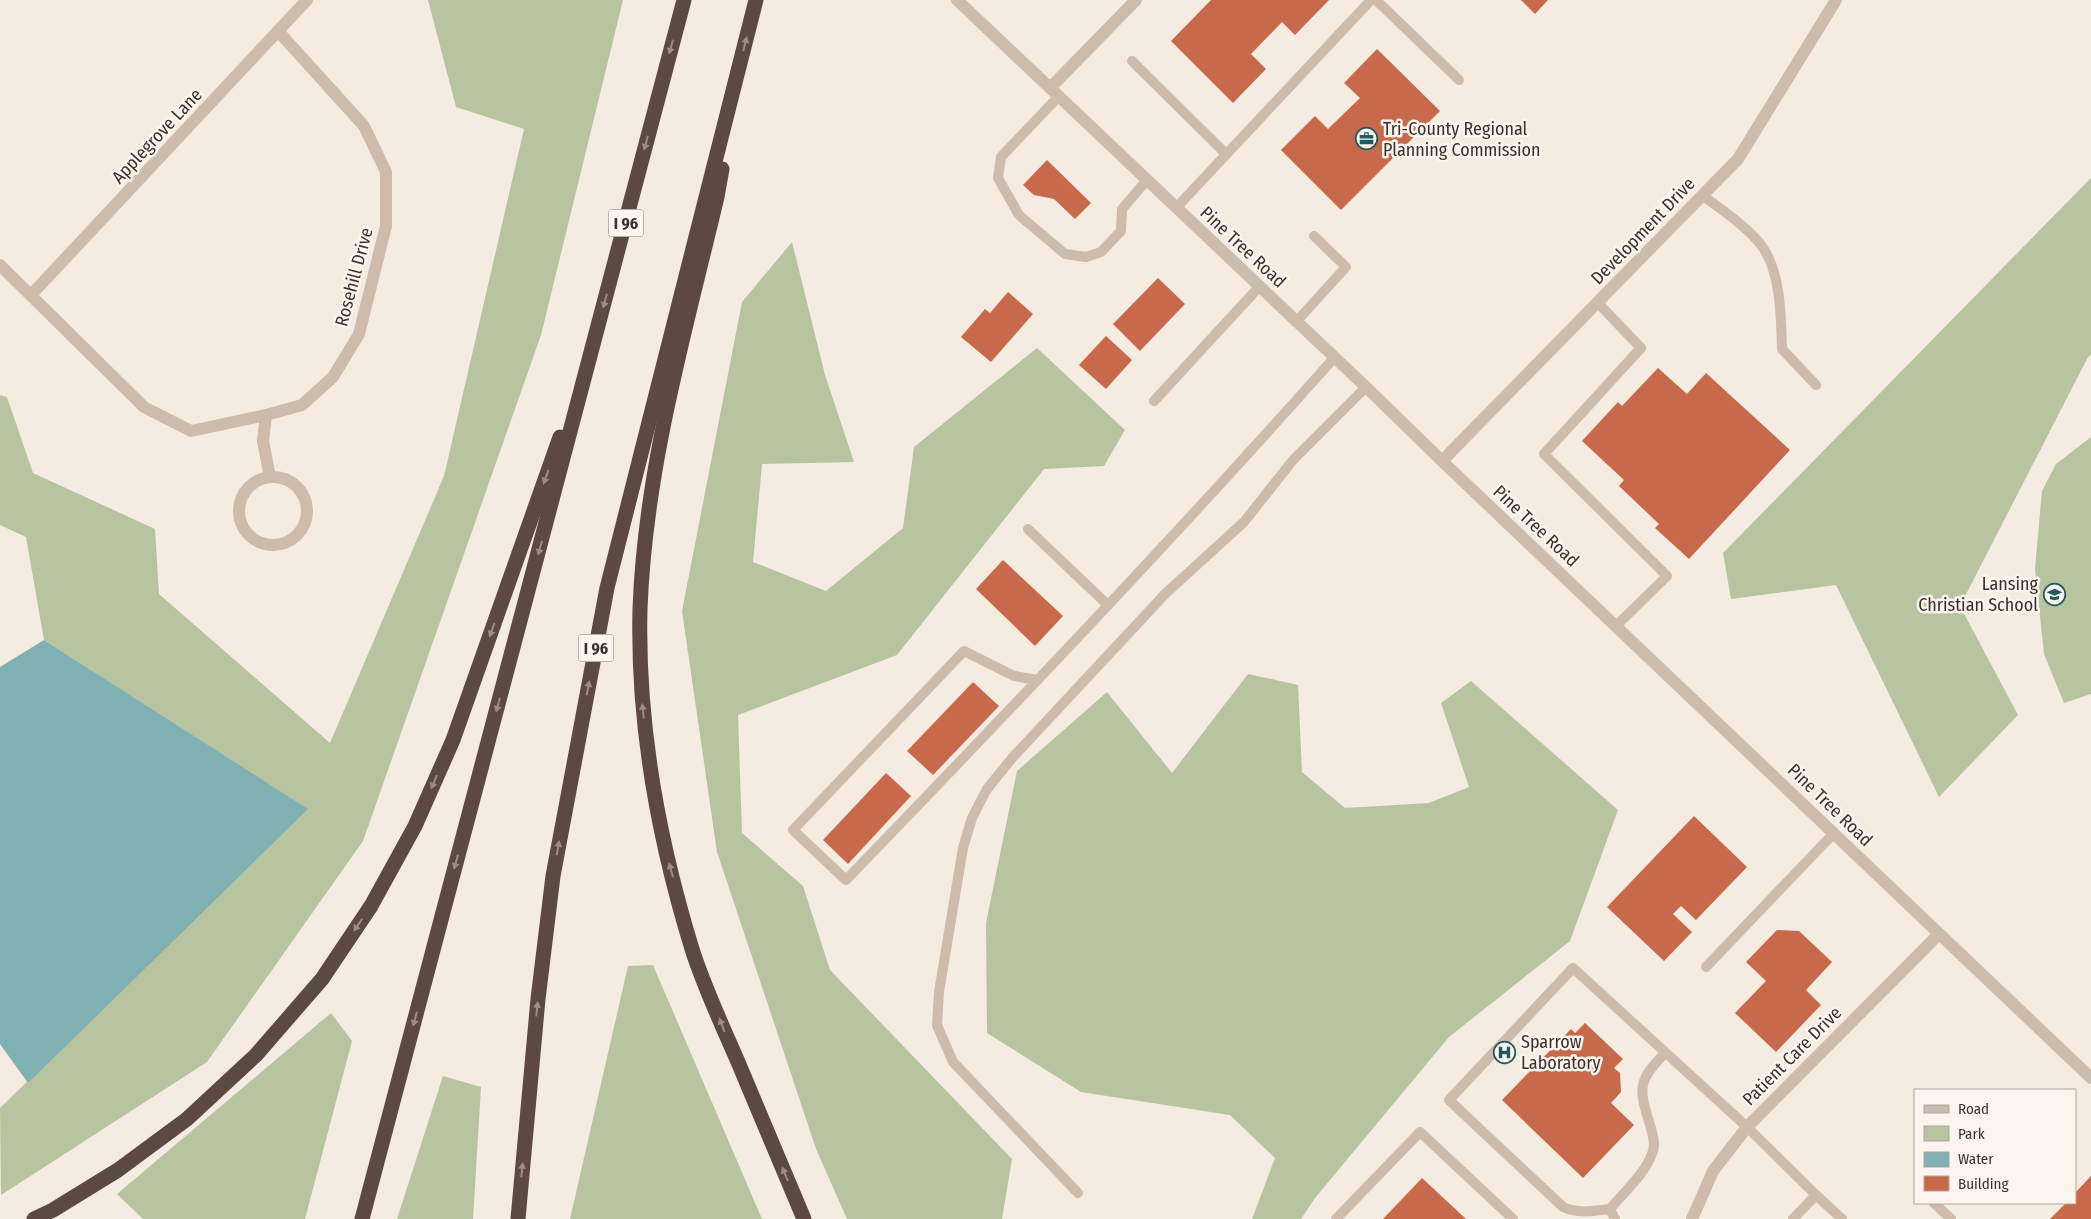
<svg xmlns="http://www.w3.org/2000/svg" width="2091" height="1219" viewBox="0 0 2091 1219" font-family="'Fira Sans Condensed',sans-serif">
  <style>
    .green { fill: #b8c4a0 }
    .water { fill: #7fb0b2 }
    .building { fill: #c8694b }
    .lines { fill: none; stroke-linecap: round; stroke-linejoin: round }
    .lane { stroke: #cdbbac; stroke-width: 10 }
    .street { stroke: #cdbbac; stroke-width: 12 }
    .highway { stroke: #5c4a42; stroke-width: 15 }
    .oneway { fill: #9c8e87 }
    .labels { text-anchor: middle; stroke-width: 5; stroke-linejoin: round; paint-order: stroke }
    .shield { fill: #fbf5ee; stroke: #756b66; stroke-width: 1 }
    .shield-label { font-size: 16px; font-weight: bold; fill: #3b302b }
    .poi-label { font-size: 18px; fill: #3b302b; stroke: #fbf5ee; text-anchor: start }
    .street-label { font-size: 18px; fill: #3b302b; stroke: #fbf5ee }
  </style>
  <rect width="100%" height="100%" fill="#f4ebe1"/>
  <g class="green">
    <path d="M428,0H623L541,335L363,841L207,1062L1,1195L0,1108L307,809L44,640L26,537L0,525V395L7,397L33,473L155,529L159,594L330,743L444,476L524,129L456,107Z"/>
    <path d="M2091,178V355L2088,357L1960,606L2018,715L1939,797L1836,585L1731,599L1723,553Z"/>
    <path d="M792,242L825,375L854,462L762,464L753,562L826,591L903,528L914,447L1037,348L1125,430L1104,466L1044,469L897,655L738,715L742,833L803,886L830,970L1012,1159L1002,1219H847L816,1149L717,852L682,611L742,302Z"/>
    <path d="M2091,437V694L2064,703L2044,654L2035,569L2042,491L2056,464Z"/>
    <path d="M1248,674L1298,685L1302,772L1345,808L1429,803L1469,787L1441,703L1471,681L1618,810L1570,941L1449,1037L1315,1198L1301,1219H1252L1275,1158L1230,1115L1081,1092L987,1033L986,923L1017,771L1107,692L1172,773Z"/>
    <path d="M653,965L762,1219H570L628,966Z"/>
    <path d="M331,1013L352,1041L305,1219H143L117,1194Z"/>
    <path d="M443,1076L481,1087L473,1219H397Z"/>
  </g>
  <path class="water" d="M44,640L308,809L28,1083L0,1044V667Z"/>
  <g class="building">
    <path d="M1211,0H1329L1295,35L1282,22L1251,54L1266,69L1233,103L1171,41Z"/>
    <path d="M1521,0H1548L1535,14Z"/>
    <path d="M1377,49L1440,111L1341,210L1281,150L1315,116L1328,129L1360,98L1344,83Z"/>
    <path d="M1047,160L1091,203L1075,219L1054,199L1034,195L1023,185Z"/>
    <path d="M1158,278L1185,304L1140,351L1113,324Z"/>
    <path d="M1008,292L1033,314L991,362L961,337L985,309L990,313Z"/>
    <path d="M1106,336L1132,360L1106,389L1079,365Z"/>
    <path d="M1658,368L1687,394L1706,373L1790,450L1689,559L1655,528L1659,524L1619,486L1624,480L1582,441L1618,402L1622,406Z"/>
    <path d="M1003,560L1063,616L1035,646L976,589Z"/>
    <path d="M973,682L999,706L933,775L907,751Z"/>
    <path d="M886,773L911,796L848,864L823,840Z"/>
    <path d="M1694,816L1747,867L1696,920L1681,906L1673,914L1692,932L1664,961L1607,907Z"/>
    <path d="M1777,930L1799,931L1832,962L1806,990L1821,1005L1776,1052L1735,1013L1766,981L1746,962Z"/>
    <path d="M1585,1023L1623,1059L1614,1068L1620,1073L1621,1092L1611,1103L1634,1125L1583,1178L1502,1100L1571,1029L1575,1033Z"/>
    <path d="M2091,1176V1219H2050L2066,1203H2075V1193Z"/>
    <path d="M1422,1178L1466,1219H1383Z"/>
  </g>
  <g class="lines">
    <g class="lane">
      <path d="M1376,0L1459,80"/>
      <path d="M1132,61L1226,154"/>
      <path d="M1059,96L1001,157L998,178L1019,215L1065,254L1086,257L1101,252L1121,231L1122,209L1147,180"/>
      <path d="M1702,195C1719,208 1749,228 1761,245C1781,271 1781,317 1782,349L1816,385"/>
      <path d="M1176,208L1371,0"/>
      <path d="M1598,303L1641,348L1544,454L1667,576L1616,626"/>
      <path d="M1296,322L1346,267L1314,236"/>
      <path d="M1154,401L1259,287"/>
      <path d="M1028,529L1108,605"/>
      <path d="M1038,680L1014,676L964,651L793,830L846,880C1011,709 1176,536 1334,358"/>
      <path d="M1706,967L1834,833"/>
      <path d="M1665,1053C1636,1083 1639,1089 1651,1128C1653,1137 1656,1145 1652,1154C1644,1175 1624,1192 1610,1209C1594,1211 1578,1214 1563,1207L1449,1100L1573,968L1747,1127L1816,1195L1793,1219"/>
      <path d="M1078,1193L953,1062L937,1025L939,992L963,848L972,818L987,789L1013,757L1166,593L1244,522L1293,460L1366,387"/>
      <path d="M1816,1195L1842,1219"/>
      <path d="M1934,1203L1951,1219"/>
      <path d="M1610,1209L1615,1219"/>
      <path d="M1336,1219L1420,1132L1513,1219"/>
    </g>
    <g class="street">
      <path d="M957,0L1366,387L1442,461L2091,1078"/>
      <path d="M1050,88L1136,0"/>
      <path d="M0,265L144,407L191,431L266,415L302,405L333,377L359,334L386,226V172L364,126L278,31"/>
      <path d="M31,295L307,0"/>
      <path d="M266,415L263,441L270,477"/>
      <path d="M1442,461L1738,159L1836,0"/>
      <circle cx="273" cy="511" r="34"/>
      <path d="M1692,1219L1713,1171L1747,1127L1939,934"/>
    </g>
    <g class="highway">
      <path d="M722,169L717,197C685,332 645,469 640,609C637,726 658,838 692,949C704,987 722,1025 738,1062C760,1115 782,1167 804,1219"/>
      <path d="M34,1219L53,1210L118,1170L187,1119L256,1055L322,979L371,906L415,826L453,740L560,437"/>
      <path d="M362,1219L684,0"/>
      <path d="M518,1219L538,999L553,876L607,588L756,0"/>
    </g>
  </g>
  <defs><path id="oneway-solid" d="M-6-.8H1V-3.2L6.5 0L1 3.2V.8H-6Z" transform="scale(1.25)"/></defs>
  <g class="oneway">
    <use href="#oneway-solid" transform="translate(745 44) rotate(-76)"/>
    <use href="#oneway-solid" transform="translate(671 47) rotate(105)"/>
    <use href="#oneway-solid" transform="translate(646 143) rotate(105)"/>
    <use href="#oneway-solid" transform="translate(605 301) rotate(105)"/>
    <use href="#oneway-solid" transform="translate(546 477) rotate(110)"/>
    <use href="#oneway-solid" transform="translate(540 548) rotate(105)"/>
    <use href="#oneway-solid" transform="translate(492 630) rotate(110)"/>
    <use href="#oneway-solid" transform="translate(588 688) rotate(-79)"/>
    <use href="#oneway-solid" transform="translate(498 705) rotate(105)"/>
    <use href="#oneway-solid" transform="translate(643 711) rotate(-96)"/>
    <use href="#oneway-solid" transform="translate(434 782) rotate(113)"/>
    <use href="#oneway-solid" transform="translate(558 848) rotate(-80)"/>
    <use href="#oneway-solid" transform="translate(456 862) rotate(105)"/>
    <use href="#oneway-solid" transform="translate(671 870) rotate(-105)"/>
    <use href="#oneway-solid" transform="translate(358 925) rotate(124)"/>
    <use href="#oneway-solid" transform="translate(537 1009) rotate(-84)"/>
    <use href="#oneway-solid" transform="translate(415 1019) rotate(105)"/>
    <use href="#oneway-solid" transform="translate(722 1025) rotate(-111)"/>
    <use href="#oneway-solid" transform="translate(522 1170) rotate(-85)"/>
    <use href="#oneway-solid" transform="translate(785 1174) rotate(-113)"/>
  </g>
  <defs>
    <symbol id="office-ring" viewBox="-11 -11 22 22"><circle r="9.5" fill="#fbf5ee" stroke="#1f5a5e" stroke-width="1.5"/><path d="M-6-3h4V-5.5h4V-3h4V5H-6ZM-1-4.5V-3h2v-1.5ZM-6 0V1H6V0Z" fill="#1f5a5e"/></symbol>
    <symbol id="school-ring" viewBox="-11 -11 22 22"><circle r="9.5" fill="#fbf5ee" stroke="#1f5a5e" stroke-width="1.5"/><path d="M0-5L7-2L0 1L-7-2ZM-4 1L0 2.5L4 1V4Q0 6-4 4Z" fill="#1f5a5e"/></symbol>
    <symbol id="hospital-ring" viewBox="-11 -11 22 22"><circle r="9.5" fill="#fbf5ee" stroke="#1f5a5e" stroke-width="1.5"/><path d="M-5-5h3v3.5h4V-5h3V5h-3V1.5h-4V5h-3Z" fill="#1f5a5e"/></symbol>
  </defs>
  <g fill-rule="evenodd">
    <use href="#office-ring" x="1354" y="126" width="25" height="25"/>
    <use href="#school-ring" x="2042" y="582" width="25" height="25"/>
    <use href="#hospital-ring" x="1492" y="1040" width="25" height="25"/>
  </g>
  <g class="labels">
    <g class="shield">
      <rect x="608.5" y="209.5" width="35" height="27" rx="4"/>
      <rect x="578.5" y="634.5" width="35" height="27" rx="4"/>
    </g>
    <g class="shield-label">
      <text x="626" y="229">I 96</text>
      <text x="596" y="654">I 96</text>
    </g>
    <g class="poi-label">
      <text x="1383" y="135">Tri-County Regional<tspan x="1383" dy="21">Planning Commission</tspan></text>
      <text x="2038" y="590" text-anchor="end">Lansing<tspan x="2038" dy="21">Christian School</tspan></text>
      <text x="1521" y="1048">Sparrow<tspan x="1521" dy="21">Laboratory</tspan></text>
    </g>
    <g class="street-label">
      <text transform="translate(157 136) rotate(-47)" y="6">Applegrove Lane</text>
      <text transform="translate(1643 231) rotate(-46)" y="6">Development Drive</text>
      <text transform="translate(1243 247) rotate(43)" y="6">Pine Tree Road</text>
      <text transform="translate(354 277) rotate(-75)" y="6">Rosehill Drive</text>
      <text transform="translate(1536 526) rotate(43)" y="6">Pine Tree Road</text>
      <text transform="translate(1830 805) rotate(44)" y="6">Pine Tree Road</text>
      <text transform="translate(1792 1056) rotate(-45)" y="6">Patient Care Drive</text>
    </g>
  </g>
  <rect x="1914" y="1089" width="162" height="115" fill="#fbf5ee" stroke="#aea6a0"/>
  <rect x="1924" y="1105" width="25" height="8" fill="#cdbbac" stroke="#aea6a0"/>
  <text x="1958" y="1114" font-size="15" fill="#3b302b">Road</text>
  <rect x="1924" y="1126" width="25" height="15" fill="#b8c4a0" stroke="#aea6a0"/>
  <text x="1958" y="1139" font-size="15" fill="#3b302b">Park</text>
  <rect x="1924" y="1152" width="25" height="15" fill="#7fb0b2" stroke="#aea6a0"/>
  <text x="1958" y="1164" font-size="15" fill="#3b302b">Water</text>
  <rect x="1924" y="1176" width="25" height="15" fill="#c8694b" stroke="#aea6a0"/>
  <text x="1958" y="1189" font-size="15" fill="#3b302b">Building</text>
</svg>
